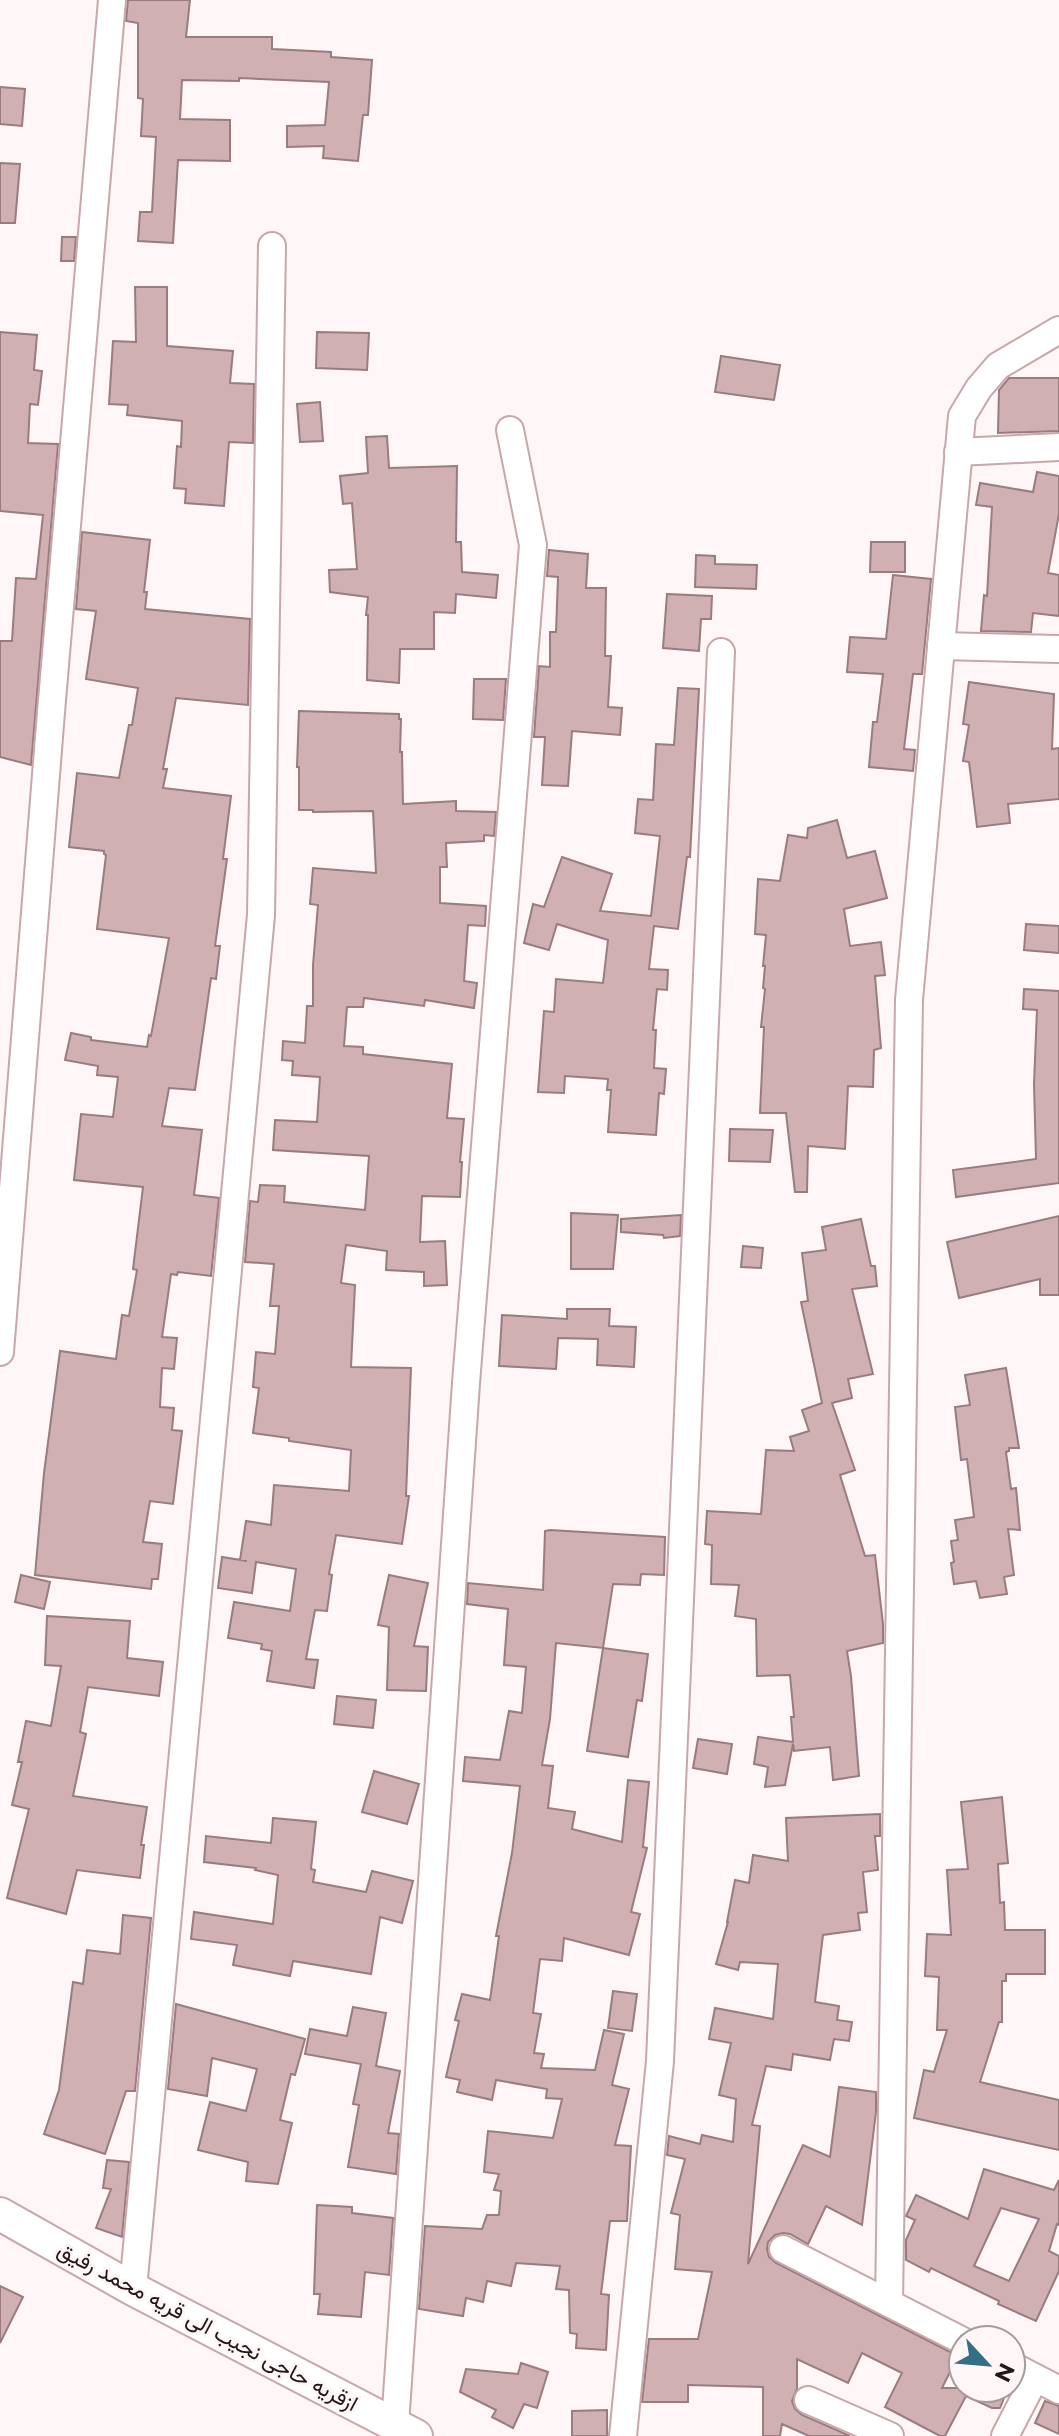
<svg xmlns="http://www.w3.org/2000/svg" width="1059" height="2436" viewBox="0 0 1059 2436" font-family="Montserrat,Vazirmatn,sans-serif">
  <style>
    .building { fill: #d1b0b3; stroke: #9a7b7e; stroke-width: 2; fill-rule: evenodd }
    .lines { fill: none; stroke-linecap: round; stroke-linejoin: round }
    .minor-casing { stroke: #c8a7aa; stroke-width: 30 }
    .tertiary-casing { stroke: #c8a7aa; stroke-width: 36 }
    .minor { stroke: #fff; stroke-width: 26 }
    .tertiary { stroke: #fff; stroke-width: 32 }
    .labels { text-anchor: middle; stroke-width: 6; stroke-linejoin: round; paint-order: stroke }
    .street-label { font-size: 22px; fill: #221617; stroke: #fef6f7 }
  </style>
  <rect width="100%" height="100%" fill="#fef6f7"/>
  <g class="building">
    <path d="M128,0H190L186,37H272V49L331,52V57L372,60L368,115H363L358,161L323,158L324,146L287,147V126L325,125L329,82L239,78V81L182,80L180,119L230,120V161L178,160L173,243L138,241L140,212H152L156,137L141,136L143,99L138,98V23L126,21Z"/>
    <path d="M0,87L25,89L22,126L0,124Z"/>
    <path d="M0,163L20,164L15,223H0Z"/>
    <path d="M62,237H76L74,261H61Z"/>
    <path d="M135,287H167V346L233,351L230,383L254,384L253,443L229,442L224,506L185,503L186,489L174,488L177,446L181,447L182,421L127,415L128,405L109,404L113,341L136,342Z"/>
    <path d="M0,332L37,335L34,370L42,371L38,405L30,404L28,443L58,444L31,765L0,757V641H12L16,578L36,579L43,515L0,511Z"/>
    <path d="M317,332L369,333L367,370L316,368Z"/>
    <path d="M721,356L780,365L774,400L715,392Z"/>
    <path d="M1009,378H1059V431L998,433L999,390Z"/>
    <path d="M320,402L323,441L300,442L297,404Z"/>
    <path d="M387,436L389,468L457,466L456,542H461L462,572L498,575L496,598L456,594L455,613L434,612V649H400L399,683L367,680L368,615H366L368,597L330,592L329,570L357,569L352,503L343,504L340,476L368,473L366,437Z"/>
    <path d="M1037,472L1059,476V514L1048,573L1059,575V616L1033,613L1031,632L981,631L984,595L987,596L992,507L976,505L980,483L1033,492Z"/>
    <path d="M82,532L150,540L144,592H147L145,609L250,619L248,705L176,698L163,769H167L163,788L231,796L223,859H227L215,946H220L216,979L211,978L195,1090L169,1088L162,1126L202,1130L194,1195L219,1198L211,1276L178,1272L177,1275L171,1274L162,1337L177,1338L174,1369L162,1368L160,1407L174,1408L172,1430L182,1431L173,1504L150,1501L143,1542L162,1544L158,1579H152L151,1589L35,1575L44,1473L60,1351L116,1359L122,1315L129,1316L137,1270L133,1269L143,1187L74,1180L81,1114L113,1117L118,1077L97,1075L98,1066L65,1060L71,1033L91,1037V1040L147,1047L149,1035L151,1036L169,938L97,929L106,855L104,854V851L69,847L77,773L119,778L129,725H132L138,688L86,679L96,611L76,609Z"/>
    <path d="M871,542H905V572H870Z"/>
    <path d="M549,550L588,554L586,588H606L605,656H611L608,707L622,708L620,735L572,731L568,786L542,785L545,737H534L539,666L550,667V632H556L558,577L547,576Z"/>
    <path d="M696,555L715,556V564L757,565L756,589L695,587Z"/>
    <path d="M893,575L931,579L922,674H913L904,749L915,750L913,771L869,767L873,722H877L883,674L847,672L850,637L886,639Z"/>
    <path d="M667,594L712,596L711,619H701L699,651L663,648Z"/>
    <path d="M474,679H506L503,720L473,719Z"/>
    <path d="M969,682L1054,694L1052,749L1059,748V799L1008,804L1010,823L977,827L969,762L963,761L969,725L963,724Z"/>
    <path d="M678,688L699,689L690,857H687L678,929L654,926L649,969L668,970L667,990L657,989L653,1030H656L654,1068L666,1069L664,1094L659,1093L656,1135L608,1132L611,1090H607L608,1079L565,1076L564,1093L538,1092L544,1011L554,1012L556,979L603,983L608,940L557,924L549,950L524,943L533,904L544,907L562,857L612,874L600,911L651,916L660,836L635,833L638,799L653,800L656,744L674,745Z"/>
    <path d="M299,711L399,714V719H401L400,752H402L403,804L456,801V811L496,812L494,836L484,835V841L446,843L447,867H440V903L486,906L485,926L468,925L464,981L477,983L474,1008L425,1000L424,1006L364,998L363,1007H347L344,1046L363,1047V1054L452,1064L447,1118L464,1119L460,1162H462L460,1197L422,1196L420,1242L445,1241L447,1285L424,1286V1272L386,1270L387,1251L346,1245L341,1283L355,1285L351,1367L411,1368L406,1496H409L402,1544L336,1535L329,1574L332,1575L327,1611L315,1610L306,1659L318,1660L314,1688L267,1681L272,1651L261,1649L262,1644L228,1638L234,1602L290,1611L296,1569L256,1562L252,1593L218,1588L222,1557L247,1561L240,1560L246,1521L271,1525L274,1485L349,1491L351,1450L289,1441V1438L253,1433L259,1388L253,1387L256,1352L275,1354L279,1306H270L274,1264L245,1262L250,1201L258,1202L260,1185L285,1186L284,1202L365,1210L369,1156L273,1150L275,1120L317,1122L320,1077L292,1075L293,1061L282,1060L283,1041L305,1043L307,1006H313V965L318,905L310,904L313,868L376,873L373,811L313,812V810H299V767H297Z"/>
    <path d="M837,820L847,858L875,851L887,898L844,909L850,946L881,942L885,975L875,976L881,1048L874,1050L873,1087L848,1086L845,1149L808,1146L807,1192H795L786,1113H760L764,1027H761L765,989L763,988L765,966H763L766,935L755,934L758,879L780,881L788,835L807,838L808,828Z"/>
    <path d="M1026,924L1059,926V953L1024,950Z"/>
    <path d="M1024,989L1059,991V1183L956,1197L953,1170L1036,1159L1034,1084L1037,1010L1023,1009Z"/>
    <path d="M730,1129L773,1130L770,1162L729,1161Z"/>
    <path d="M571,1213L618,1215L613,1269H571Z"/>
    <path d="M681,1215L680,1236L664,1238L663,1235L621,1232V1219Z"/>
    <path d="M1059,1216V1295H1040V1279L959,1298L947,1242Z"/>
    <path d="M861,1219L871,1266H875L877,1286L852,1289L873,1374L848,1379L852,1398L832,1403L855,1470L840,1475L865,1556L875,1555L883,1624V1643L847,1651L851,1676L859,1776L833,1780L830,1747L794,1751L793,1744L785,1785L765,1787L768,1767L754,1764L758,1737L793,1742L791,1717H794L790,1675L757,1676L756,1619L735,1616L739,1585L711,1584L712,1545L705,1544L707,1511L761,1514L766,1450L794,1451L790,1437L809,1431L802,1410L822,1403L801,1302L808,1301L802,1253L826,1250L822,1227Z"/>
    <path d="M743,1246L763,1248L761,1268L741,1267Z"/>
    <path d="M567,1309H610L609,1326L636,1327L634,1367L597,1365L598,1339L558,1338L556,1369L499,1366L502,1315L567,1319Z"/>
    <path d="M1006,1368L1019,1448H1009V1451L1006,1452L1011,1489L1016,1488L1020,1530L1008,1529L1014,1575L1004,1577L1007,1594L980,1598L976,1581L954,1584L951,1563L954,1562L951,1541L958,1540L955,1520L974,1517L967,1459L961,1460L955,1407L970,1405L965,1375Z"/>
    <path d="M550,1530L665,1537L664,1575L641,1574L640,1585L613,1584L603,1648L556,1643L550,1719L542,1765L553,1766L548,1808L575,1812L572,1829L622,1842L628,1780L649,1782L643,1847L647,1848L631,1912L640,1914L629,1955L564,1938L562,1961L540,1959L533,2013L541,2014L534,2053L544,2054L541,2068L595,2070L604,2030L624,2034L612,2085L629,2089L615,2145L631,2146L627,2221H610L601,2294L609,2295L606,2350L576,2348L577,2334L570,2333L569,2290L556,2289L560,2266L516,2263L511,2286L487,2281L483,2302L466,2298L463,2316L419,2309L425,2226L482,2229L487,2215H499L501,2191L494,2190L499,2174L484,2172L488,2131L553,2138L562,2099L546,2098L547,2089L496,2080L492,2100L457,2092L460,2080L446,2077L459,2021L455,2020L462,1994L490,2000L499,1936H496L512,1853L520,1786L463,1781L465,1757L500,1760L509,1711L522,1713L526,1667L504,1665L508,1609L467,1604L468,1583L543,1590L545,1531Z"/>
    <path d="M21,1575L50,1582L44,1609L15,1602Z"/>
    <path d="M389,1575L428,1583L414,1646L428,1647L426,1691L387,1690L389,1627L378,1625Z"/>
    <path d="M47,1616L130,1621L127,1658L163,1662L159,1696L88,1687L80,1732L86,1734L73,1796L147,1807L141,1845H144L140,1878L77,1870L66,1914L7,1898L29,1809L12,1805L22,1762H18L26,1721L51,1726L61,1666L45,1665Z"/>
    <path d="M603,1648L648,1654L642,1701L637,1700L628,1757L587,1751Z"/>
    <path d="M337,1696L376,1700L373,1728L334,1724Z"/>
    <path d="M698,1739L732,1744L727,1774L693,1768Z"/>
    <path d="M374,1771L419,1784L407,1824L362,1812Z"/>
    <path d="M1002,1797L1008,1863L998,1864L1000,1903L1004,1902L1005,1930H1045V1974H1006V1981H1002V2022H999L980,2082L1059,2100V2150L914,2118L924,2070L934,2072L947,2030H937L939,1977L925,1976L927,1934L951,1935L947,1870L968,1869L961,1802Z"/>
    <path d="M880,1814V1836H875L878,1870L863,1872L867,1912L858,1913L860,1930L823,1935L815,2002L839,2006L837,2020L852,2022L849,2041L834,2039L830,2060L793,2054L791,2070L766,2066L752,2125L760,2126L748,2264L803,2145L830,2157L839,2087L876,2092V2112L862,2225L826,2206L808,2244L790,2234L783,2233L775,2235L768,2242L767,2249L769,2257L776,2263L958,2356L942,2388H1008L1000,2408H992L966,2396L945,2436H940L885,2407L902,2373L862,2353L848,2383L797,2359V2389L792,2401L795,2409L802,2415L850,2436H809L782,2424L780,2436H763V2387L688,2385V2402H642L649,2339H698L712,2272L675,2269L680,2215L671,2213L685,2159L667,2155L669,2136L700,2144L702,2135L733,2142L736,2099L719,2095L731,2043L709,2039L715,2008L773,2019L778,1964L740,1962L738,1970L716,1964L728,1922H727L735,1880L749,1883L753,1855L788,1861L786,1818Z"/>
    <path d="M273,1818L316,1822L311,1869L315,1870L313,1882L366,1892L372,1871L413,1881L402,1923L380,1917L371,1974L293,1961L290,1976L233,1965L237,1945L191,1939L194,1912L273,1924L278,1875L255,1870L256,1868L204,1862L206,1836L271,1843Z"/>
    <path d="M123,1915L151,1918L135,2091H126L105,2154L44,2134L59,2090L73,1982L83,1984L87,1950L120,1954Z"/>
    <path d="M613,1991L637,1994L632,2031L608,2028Z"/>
    <path d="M176,2004L305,2039L295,2075L291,2074L280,2120L292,2123L278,2184L246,2181L248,2162L198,2150L210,2102L246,2111L257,2069L212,2058L207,2096L168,2089Z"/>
    <path d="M353,2007L386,2013L376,2066L400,2071L388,2133L399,2134L396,2174L348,2167L359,2105L353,2104L361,2064L305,2054L310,2029L347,2036Z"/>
    <path d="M107,2160L129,2162L122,2237L96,2228L111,2189L103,2188Z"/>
    <path d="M984,2169L1054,2190L1059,2180V2225L1057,2224L1049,2251L1059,2256V2271L1036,2321L998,2304L999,2301L931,2268L929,2272L906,2260V2240L915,2220L906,2216L916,2195L968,2219ZM1001,2208L1039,2219L1009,2281L974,2266Z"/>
    <path d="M317,2205L352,2207V2213L393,2218L389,2275L365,2272L361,2317L318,2314L320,2294H314Z"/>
    <path d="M0,2286L23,2297L0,2343Z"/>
    <path d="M521,2363L548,2372L537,2408L524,2404L513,2428L492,2417L496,2410L460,2392L466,2369L518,2374Z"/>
    <path d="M1045,2401L1059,2406V2434L1035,2423Z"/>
    <path d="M607,2410V2436H572V2411Z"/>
  </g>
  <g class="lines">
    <defs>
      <g id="minor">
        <path d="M958,452L1059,447"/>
        <path d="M941,646L1059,649"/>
        <path d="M0,1352L51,712L112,0"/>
        <path d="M783,2249L963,2341"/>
        <path d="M133,2289L261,915L272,246"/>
        <path d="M889,2303L909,1000L962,416L979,388L998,366L1059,330"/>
        <path d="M1011,2365L1059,2390"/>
        <path d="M808,2400L890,2436"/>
        <path d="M395,2425L466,1383L533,545L510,430"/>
        <path d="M623,2436L660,2061L721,652"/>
        <path d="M1005,2436L1035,2378"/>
      </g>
      <path id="tertiary" d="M0,2214L133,2289L416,2436"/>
    </defs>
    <use href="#minor" class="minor-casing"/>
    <use href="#tertiary" class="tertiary-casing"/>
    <use href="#minor" class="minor"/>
    <use href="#tertiary" class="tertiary"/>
  </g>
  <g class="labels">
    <g class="street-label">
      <text transform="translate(208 2326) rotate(28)" y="8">ازقریه حاجی نجیب الی قریه محمد رفیق</text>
    </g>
  </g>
  <g transform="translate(987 2364) rotate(116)"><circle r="38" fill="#fef6f7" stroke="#a69c9d" stroke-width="2"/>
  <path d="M0-6L14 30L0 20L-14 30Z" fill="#346e87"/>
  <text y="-12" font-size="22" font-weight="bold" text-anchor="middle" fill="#221617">N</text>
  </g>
</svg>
